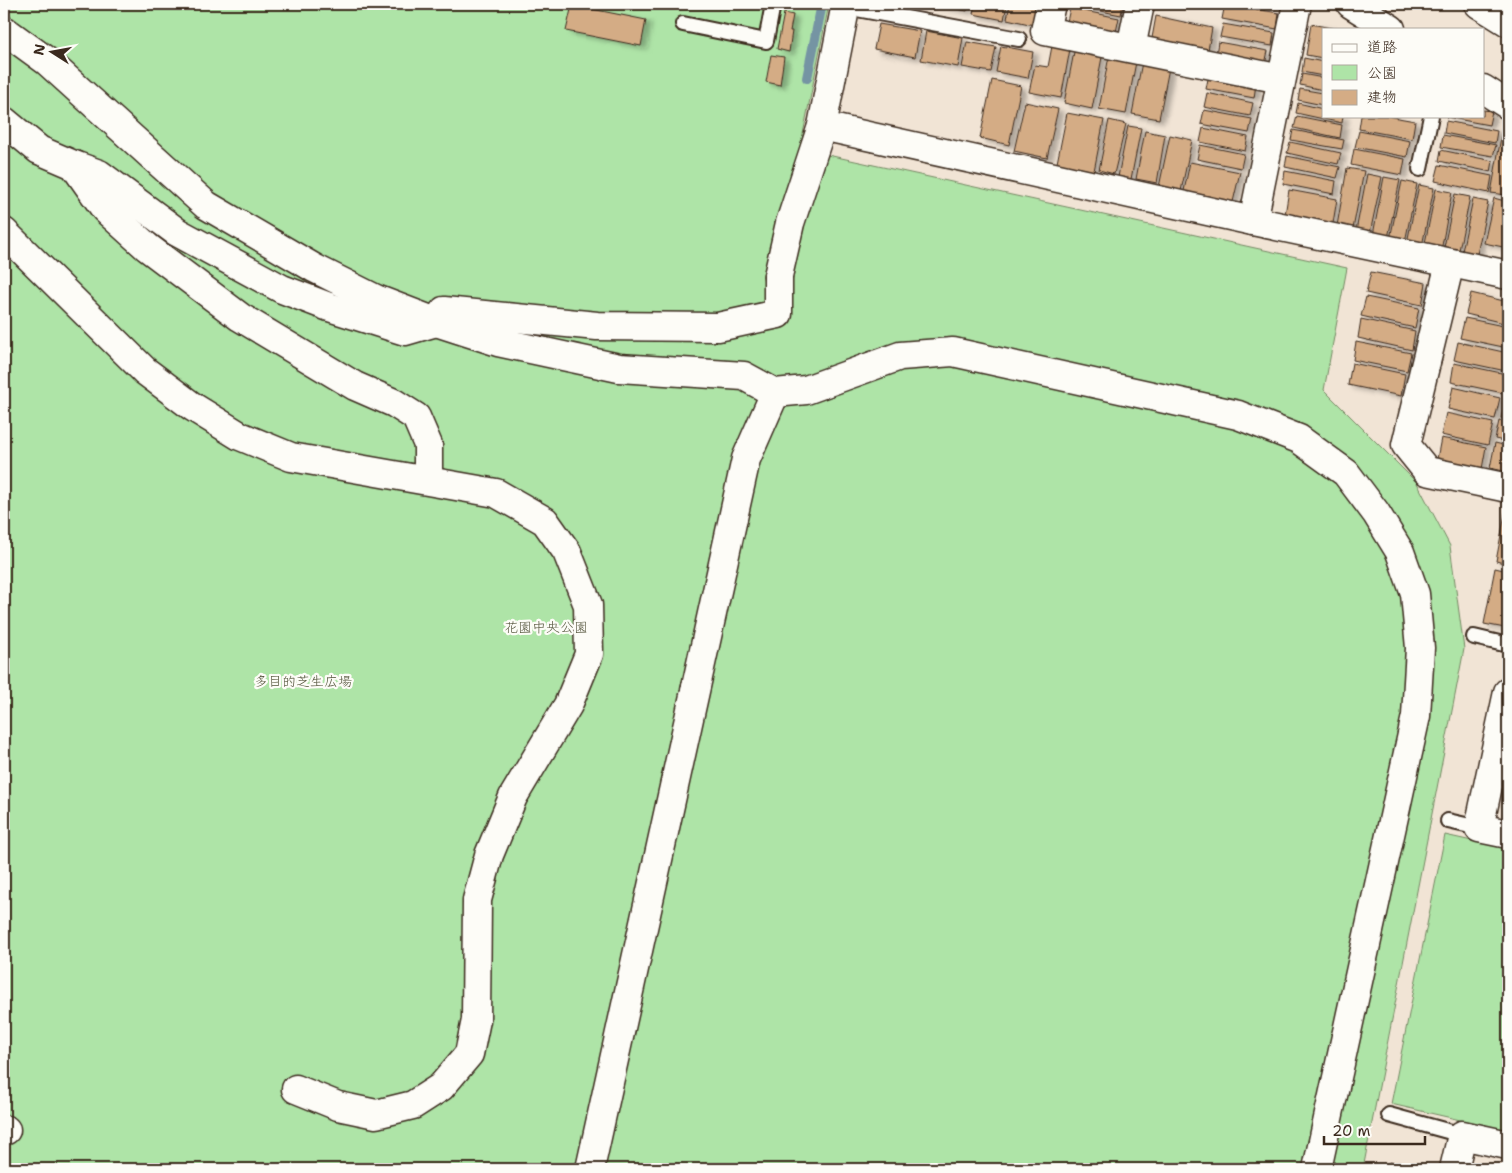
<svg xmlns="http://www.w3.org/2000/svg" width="1512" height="1173" viewBox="0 0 1512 1173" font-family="'Shantell Sans','Klee One',sans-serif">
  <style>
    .green { fill: #aee4a7; stroke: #748762 }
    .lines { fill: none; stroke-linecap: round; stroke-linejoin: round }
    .stream { stroke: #7494a3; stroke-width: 10 }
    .building { fill: #d4ac85; stroke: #3b2a1e; filter: url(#shadow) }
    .lane-casing { stroke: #3b2a1e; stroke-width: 18 }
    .street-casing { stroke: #3b2a1e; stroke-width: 31 }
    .secondary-casing { stroke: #3b2a1e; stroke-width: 31 }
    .lane { stroke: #fdfcf7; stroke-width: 14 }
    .street { stroke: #fdfcf7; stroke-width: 28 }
    .secondary { stroke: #fdfcf7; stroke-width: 28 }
    .labels { text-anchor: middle; stroke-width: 4.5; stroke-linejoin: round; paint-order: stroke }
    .park-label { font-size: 14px; fill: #585840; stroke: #fdfcf7 }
  </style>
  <defs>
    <filter id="shadow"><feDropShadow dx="5.5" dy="3" stdDeviation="2.5" flood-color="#0004"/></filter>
  </defs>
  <rect width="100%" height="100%" fill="#f1e4d5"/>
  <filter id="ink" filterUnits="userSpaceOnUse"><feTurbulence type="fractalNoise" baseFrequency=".02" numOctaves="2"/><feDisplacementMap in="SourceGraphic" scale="10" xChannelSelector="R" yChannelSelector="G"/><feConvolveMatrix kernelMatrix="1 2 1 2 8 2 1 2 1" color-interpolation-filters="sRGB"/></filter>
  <g filter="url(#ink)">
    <g class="green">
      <path d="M4,4H829L800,149L1347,268L1324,390L1417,483L1450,546L1464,649L1363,1169H4Z"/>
      <path d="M1445,835L1508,849V1131L1391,1104Z"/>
    </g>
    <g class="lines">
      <path class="stream" d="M807,78L822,4"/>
    </g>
    <g class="building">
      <path d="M932,4H969L967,11Z"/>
      <path d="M975,4H1007L1004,20L973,14Z"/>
      <path d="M1010,4L1042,5L1038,26L1007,19Z"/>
      <path d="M1071,4H1123L1121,15L1071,5Z"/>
      <path d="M1225,4L1279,13L1277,29L1222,19Z"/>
      <path d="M572,5L646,20L641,46L566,31Z"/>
      <path d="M1070,8L1119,18L1116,32L1067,22Z"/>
      <path d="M784,13L793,15L790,31H792L789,52L777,49Z"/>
      <path d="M1156,16L1212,28L1208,50L1152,38Z"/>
      <path d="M879,24L920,31L915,57L874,49Z"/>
      <path d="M1223,24L1274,33L1272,46L1220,37Z"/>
      <path d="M1311,24L1336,29H1323V58L1306,55Z"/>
      <path d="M926,31L963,38L958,67L921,60Z"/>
      <path d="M967,42L996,47L991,72L962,67Z"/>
      <path d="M1218,42L1268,51L1265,64L1216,54Z"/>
      <path d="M1001,46L1033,52L1028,78L996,72Z"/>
      <path d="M1052,46L1070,49L1061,98L1029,92L1035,65L1048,67Z"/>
      <path d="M1075,47L1103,52L1092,109L1064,103Z"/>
      <path d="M771,55L784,57L780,85L766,82Z"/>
      <path d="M1109,56L1136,62L1126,114L1099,109Z"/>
      <path d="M1304,58L1323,62V76L1302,72Z"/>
      <path d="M1142,62L1169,68L1159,119L1132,114Z"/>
      <path d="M1209,74L1256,84L1254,98L1206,89Z"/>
      <path d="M1302,74L1323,78V90L1300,85Z"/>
      <path d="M992,80L1021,86L1009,145L980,138Z"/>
      <path d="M1300,89L1323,93V105L1298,100Z"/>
      <path d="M1207,93L1253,103L1250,116L1204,107Z"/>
      <path d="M1025,102L1058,109L1047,158L1014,151Z"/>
      <path d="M1298,103L1323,109V116H1343L1342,123L1296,113Z"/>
      <path d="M1204,110L1252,119L1249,133L1201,124Z"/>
      <path d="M1483,110L1492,111L1489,125L1446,117L1483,116Z"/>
      <path d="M1067,113L1104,120L1094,171L1057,163Z"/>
      <path d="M1297,116L1342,125L1340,138L1294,128Z"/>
      <path d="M1361,116H1387L1415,121L1412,139L1359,129Z"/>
      <path d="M1109,120L1126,124L1114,174L1099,170Z"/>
      <path d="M1446,121L1497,131L1495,143L1444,133Z"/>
      <path d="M1128,126L1141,128L1131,179L1118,177Z"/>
      <path d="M1203,128L1248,137L1245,151L1200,142Z"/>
      <path d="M1293,130L1344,140L1342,149L1291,140Z"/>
      <path d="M1145,131L1165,135L1157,183L1136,179Z"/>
      <path d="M1359,131L1410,141L1407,157L1355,147Z"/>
      <path d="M1170,135L1192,140L1181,191L1159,187Z"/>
      <path d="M1443,135L1496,145L1493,156L1441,147Z"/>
      <path d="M1501,137L1508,138L1507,195L1491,193Z"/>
      <path d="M1290,142L1341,153L1338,164L1287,153Z"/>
      <path d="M1200,145L1244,154L1241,168L1197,159Z"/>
      <path d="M1354,149L1405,159L1402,175L1351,165Z"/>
      <path d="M1441,150L1493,161L1491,172L1439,161Z"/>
      <path d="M1287,156L1340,167L1337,178L1285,167Z"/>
      <path d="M1190,162L1240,172L1233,202L1184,191Z"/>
      <path d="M1439,165L1492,176L1489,193L1435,181Z"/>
      <path d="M1347,168L1364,171L1353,229L1337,226Z"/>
      <path d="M1285,171L1336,181L1334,194L1283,184Z"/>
      <path d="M1367,174L1382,177L1370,233L1356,231Z"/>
      <path d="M1384,177L1400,180L1388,238L1373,235Z"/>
      <path d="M1402,181L1417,184L1405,242L1390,239Z"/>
      <path d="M1419,185L1434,188L1422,246L1407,243Z"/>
      <path d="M1436,189L1452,192L1441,251L1424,248Z"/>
      <path d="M1289,190L1337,199L1333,223L1285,215Z"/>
      <path d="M1455,194L1470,197L1458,255L1443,252Z"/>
      <path d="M1494,198L1508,202V248L1484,243Z"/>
      <path d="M1473,199L1488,202L1476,259L1461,256Z"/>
      <path d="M1371,272L1426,283L1422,305L1366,293Z"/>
      <path d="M1471,293L1508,302V324L1466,314Z"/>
      <path d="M1366,297L1419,308L1415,328L1361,316Z"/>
      <path d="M1465,318L1508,327V348L1460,338Z"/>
      <path d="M1361,319L1415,331L1412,350L1358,338Z"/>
      <path d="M1356,342L1411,353L1407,371L1353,360Z"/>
      <path d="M1458,342L1508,353L1506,371L1454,360Z"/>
      <path d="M1352,363L1405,374L1401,396L1348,385Z"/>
      <path d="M1454,363L1506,374L1503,393L1451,382Z"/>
      <path d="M1453,387L1500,398L1495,419L1448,409Z"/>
      <path d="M1506,398L1508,399V419L1501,418Z"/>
      <path d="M1446,413L1493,423L1488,445L1441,435Z"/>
      <path d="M1499,421L1508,423V442L1495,439Z"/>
      <path d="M1441,438L1486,447L1482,469L1437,459Z"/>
      <path d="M1495,443L1508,446V472L1490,468Z"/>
      <path d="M1506,509L1508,510V564L1496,561Z"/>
      <path d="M1495,568L1508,571V615L1505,628L1484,624Z"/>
      <path d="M1507,794H1508V816L1503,815Z"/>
      <path d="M1389,1162L1426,1169H1387Z"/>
      <path d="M1479,1164L1499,1168L1498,1169H1478Z"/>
    </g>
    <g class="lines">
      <defs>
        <g id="lane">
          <path d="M846,7L1019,39"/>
          <path d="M683,24L766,41L773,4"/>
          <path d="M1420,169L1431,116"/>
          <path d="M1474,637L1508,645"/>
          <path d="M1448,821L1479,828"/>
          <path d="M1389,1115L1462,1135"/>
        </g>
        <g id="street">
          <path d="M1051,4L1045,31L1281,79"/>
          <path d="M1351,4L1391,29"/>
          <path d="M1479,4L1508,22"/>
          <path d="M4,30L48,62L206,205L314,268L376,299L436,322L498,342L619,368L744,376L775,393L806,390L900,356L953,352L1238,415L1299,439L1346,473L1376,513L1400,552L1415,594L1420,648L1416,716L1317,1169"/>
          <path d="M1131,48L1140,4"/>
          <path d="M1483,89L1508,105"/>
          <path d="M4,121L39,150L74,165L105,209L147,247L240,317L355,386L394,403L416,417L428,445V480"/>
          <path d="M822,126L1253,221L1508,275"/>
          <path d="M74,165L99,174L177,232L282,289L329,307L405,331L436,322L444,311L597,326L718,327L778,314V276"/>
          <path d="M1253,221L1297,4"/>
          <path d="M4,232L145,371L193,407L240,436L291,457L496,493L545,521L567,552L588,605L589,654L568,705L513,797L489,855L477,900L476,1020L469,1054L441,1087L413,1105L376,1114L338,1106L296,1089"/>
          <path d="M1450,263L1406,445L1427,471L1508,488"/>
          <path d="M1508,692L1479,828L1508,834"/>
          <path d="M4,1130H6"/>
          <path d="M590,1169L746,459L775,393"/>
          <path d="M1454,1169L1462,1135L1508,1145"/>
        </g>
        <path id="secondary" d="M778,276L790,223L822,126L846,4"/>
      </defs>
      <use href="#lane" class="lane-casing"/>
      <use href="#street" class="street-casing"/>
      <use href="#secondary" class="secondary-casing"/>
      <use href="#lane" class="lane"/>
      <use href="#street" class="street"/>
      <use href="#secondary" class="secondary"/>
    </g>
  </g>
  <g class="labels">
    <g class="park-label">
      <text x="546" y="632">花園中央公園</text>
      <text x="303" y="686">多目的芝生広場</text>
    </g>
  </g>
  <rect width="1512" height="1173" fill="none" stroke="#fdfcf7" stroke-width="20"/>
  <rect x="10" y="10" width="1492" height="1153" fill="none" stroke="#3b2a1e" stroke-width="2" filter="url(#ink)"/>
  <rect x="1322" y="28" width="162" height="90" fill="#fdfcf7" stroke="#afa8a0"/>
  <rect x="1332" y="44" width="25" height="8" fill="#fdfcf7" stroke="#afa8a0"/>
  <text x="1367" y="52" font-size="15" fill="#3b2a1e">道路</text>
  <rect x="1332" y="65" width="25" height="15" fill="#aee4a7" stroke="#afa8a0"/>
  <text x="1367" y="78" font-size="15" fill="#3b2a1e">公園</text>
  <rect x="1332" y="90" width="25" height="15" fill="#d4ac85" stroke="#afa8a0"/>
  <text x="1367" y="102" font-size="15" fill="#3b2a1e">建物</text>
  <g transform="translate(52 52) rotate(281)" stroke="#fdfcf7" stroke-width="4" paint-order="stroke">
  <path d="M0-4L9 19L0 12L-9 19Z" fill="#3b2a1e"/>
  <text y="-8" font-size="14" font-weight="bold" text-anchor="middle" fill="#3b2a1e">N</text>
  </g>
  <path d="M1324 1136v8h101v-8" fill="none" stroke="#3b2a1e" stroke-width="2.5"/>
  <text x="1332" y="1136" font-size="15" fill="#3b2a1e" stroke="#fdfcf7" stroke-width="4" paint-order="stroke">20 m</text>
</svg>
